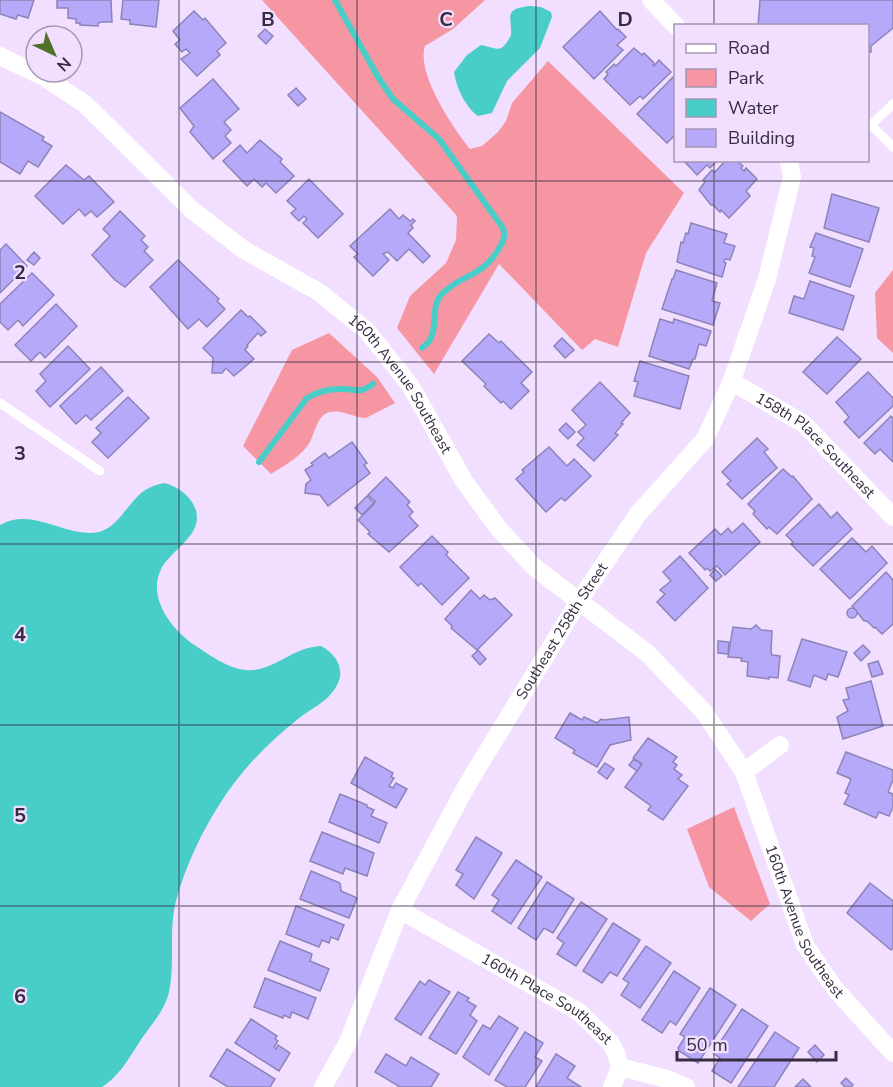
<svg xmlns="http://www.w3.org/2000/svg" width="893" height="1087" viewBox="0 0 893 1087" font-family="'Nunito Sans',sans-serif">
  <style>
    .green { fill: #f696a3 }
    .water { fill: #48cdc9 }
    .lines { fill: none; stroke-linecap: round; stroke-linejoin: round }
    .stream { stroke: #48cdc9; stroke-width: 6 }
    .building { fill: #b7a9f9; stroke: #8c84b8; stroke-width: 1.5 }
    .lane { stroke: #fff; stroke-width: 9 }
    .street { stroke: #fff; stroke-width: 18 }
    .grid { fill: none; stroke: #372b3f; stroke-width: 1.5; stroke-opacity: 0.55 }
    .labels { text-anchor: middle; stroke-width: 4.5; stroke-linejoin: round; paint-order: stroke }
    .street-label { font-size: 15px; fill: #372b3f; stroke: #f2dfff }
    .grid-label { font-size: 20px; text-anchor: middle; font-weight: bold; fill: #372b3f; stroke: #f2dfff; stroke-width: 4.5; stroke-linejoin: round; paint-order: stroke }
  </style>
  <rect width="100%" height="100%" fill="#f2dfff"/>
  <g class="green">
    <path d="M262,0H485L453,29L425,46C416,73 453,128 470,149L482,146L498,132L506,121L512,103L548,61L684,193L646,253L618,347L595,339L582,350L499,264L434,374L397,328L410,296L446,263L456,240L457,216Z"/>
    <path d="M893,270V353L877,338L875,293Z"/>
    <path d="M329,333L377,377L395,403L366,418C355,418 341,409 330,412C318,414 315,432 310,442C301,457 285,465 271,474L243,446L292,350Z"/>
    <path d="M734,807L770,904L751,921L709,887L687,829Z"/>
  </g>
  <g class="water">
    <path d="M530,6L541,7L551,12L552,17L540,48L507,81L492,113L478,116C466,108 456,87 454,72L467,55L481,45C497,48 501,55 511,35C512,16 503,9 530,6Z"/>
    <path d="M164,483C185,488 207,510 192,533C184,545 172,553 164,564C143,596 173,632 199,648C214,658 234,672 253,670C277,668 294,647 321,646C335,653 345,668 338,683C330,701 313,707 298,719C269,742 241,770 221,802C202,831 185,867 176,901C168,932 176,966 168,996C162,1015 147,1029 137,1046C127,1061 118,1077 102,1087H0V525C34,506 66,539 99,532C116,528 127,506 139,495C146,488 155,485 164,483Z"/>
  </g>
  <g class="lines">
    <g class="stream">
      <path d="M335,0L378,77L393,99L439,139L503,228C506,237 503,242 498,250C482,277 462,274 443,293C430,305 438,323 431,338C430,342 425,345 422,348"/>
      <path d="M259,462L307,398C317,392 329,389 340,389C355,388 359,395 373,384"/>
    </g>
  </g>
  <g class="building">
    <path d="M0,0H34L28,18L18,15L16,19L0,14Z"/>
    <path d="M57,0H111L112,22H102L98,23V26L80,25V23H76V19L68,18V8H57Z"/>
    <path d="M123,0H159L156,27L130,24V20L121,19Z"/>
    <path d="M760,0H893V28L871,46V52H868V26H758Z"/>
    <path d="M194,11L203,20L205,18L226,43L217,51L220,55L197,76L181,59L190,53L186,49L182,52L175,44L180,40L173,31Z"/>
    <path d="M600,11L617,30L618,29L626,37L617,45L623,50L594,79L563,47Z"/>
    <path d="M265,29L273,36L266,44L258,36Z"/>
    <path d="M634,48L642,55L644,53L654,63L653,65L654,66L659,60L671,72L643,99L640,96L630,105L604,79L608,74L606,72L614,64L616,66Z"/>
    <path d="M673,77L676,79V134L667,143L637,114Z"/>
    <path d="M213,79L239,109L224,122L231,130L225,136L231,143L213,159L190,132L194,126L180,108Z"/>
    <path d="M296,88L306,99L298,106L288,95Z"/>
    <path d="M0,112L44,137L42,140L52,146L38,167L28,161L20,174L0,162Z"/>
    <path d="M260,140L282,159L280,162L294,176L276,193L266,183L262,187L254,179L247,186L223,161L240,145L247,153Z"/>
    <path d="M683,160H718L710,168L707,165L697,175Z"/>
    <path d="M726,160H736L743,166L741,168L744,171L746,168L757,179L746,191L750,196L729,218L721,210L720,212L713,205H711L699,190L705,182L703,180L712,170L715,172Z"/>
    <path d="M66,165L84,180L89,176L114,202L97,217L91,211L85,216L79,209L63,224L35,196Z"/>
    <path d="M309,179L343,214L318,238L303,223L307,219L304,216L299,221L291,213L296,209L287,201Z"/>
    <path d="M832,194L879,208L869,242L824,228Z"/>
    <path d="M390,209L399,219L403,215L410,221L413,219L415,221L411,225L413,228L408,233L430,256L423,263L409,249L397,261L388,252L385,253L383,254L389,260L373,276L354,257L358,254L350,246Z"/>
    <path d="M120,211L145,236L141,240L148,247L144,251L153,260L125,287L115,280L92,255L110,236L103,229Z"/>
    <path d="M691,223L727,234L724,243L735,246L730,260L725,259L724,262L726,263L722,277L677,262L681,242L683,243L686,233L688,234Z"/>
    <path d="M816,233L863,249L850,287L809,273L815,257L812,256L814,248L810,247Z"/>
    <path d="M6,244L27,266L0,293V250Z"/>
    <path d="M34,252L40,258L34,265L27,260Z"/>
    <path d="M178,260L219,299L217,301L225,309L207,327L199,319L188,329L150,287Z"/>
    <path d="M676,270L717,283L712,301L720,303L713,325L662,309L672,279H673Z"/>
    <path d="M32,273L54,295L23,326L18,320L8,330L0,322V304Z"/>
    <path d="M810,281L854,296L843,330L789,313L794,296L804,299Z"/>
    <path d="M56,304L77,326L45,358L40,352L31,361L15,345Z"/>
    <path d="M241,310L248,317L250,316L266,332L261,336L258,333L247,345L248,346L245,350L254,359L234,376L226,368L222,373H212L213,358L203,348Z"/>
    <path d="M660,319L673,323L674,319L711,331L706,346L699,344L695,359H693L689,369L649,356Z"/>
    <path d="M489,334L499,343L501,341L532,372L521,383L529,391L511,409L503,401L501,403L484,386L486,384L462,361Z"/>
    <path d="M837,337L861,359L827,394L803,372Z"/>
    <path d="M562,338L574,350L565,358L554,346Z"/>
    <path d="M68,346L90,369L50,407L36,391L46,381L40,374Z"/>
    <path d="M640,361L689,376L680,409L634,396L638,382L634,381Z"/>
    <path d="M101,367L123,391L91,420L86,415L76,424L60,406Z"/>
    <path d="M868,372L893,398V406L859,438L844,422L849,417L836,402Z"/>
    <path d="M600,382L630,413L621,423L623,424L615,433L618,435L594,461L577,445L584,438L578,432L586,425L572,410Z"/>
    <path d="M128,397L149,418L108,458L92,442L101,433L96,428Z"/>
    <path d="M891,416L893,418V462L880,449L875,454L864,443Z"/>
    <path d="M566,423L575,432L568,439L559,430Z"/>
    <path d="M757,438L768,449L764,452L777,468L742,499L727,484L731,481L722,472Z"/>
    <path d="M352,442L367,463L364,465L370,473L328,506L320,495L305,493L306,484L311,480L305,470L313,465L311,463L325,453L329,458Z"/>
    <path d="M549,447L567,466L574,459L591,476L565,501L561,498L546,512L516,479L524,472L522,470Z"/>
    <path d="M783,469L792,477L793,476L812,499L777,534L769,527L767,529L753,514L755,511L748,504Z"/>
    <path d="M386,477L410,502L407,505L413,512L409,516L418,526L389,552L368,534L370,532L358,520L374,504L375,501L368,495Z"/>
    <path d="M367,496L374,503L362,515L355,508Z"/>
    <path d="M819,504L831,518L837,512L852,529L813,566L791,544L793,542L786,535Z"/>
    <path d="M743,523L760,542L725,575L717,566L710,571L707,568L705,570L689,553L715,529L721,535L728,528L732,533Z"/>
    <path d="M432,536L448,552L446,555L469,578L442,605L421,583L418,586L400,567Z"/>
    <path d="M852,538L866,552L872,546L887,563L850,599L820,569Z"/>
    <path d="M680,556L708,588L675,621L657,602L665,594L660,590L671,581L663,572Z"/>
    <path d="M715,569L722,576L716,581L710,575Z"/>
    <path d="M886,572L893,580V624L882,634L875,627L874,628L867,621H864L852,606Z"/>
    <path d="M471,590L480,599L484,595L490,600L495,598L512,615L477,650L451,628L452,626L445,619Z"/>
    <circle cx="852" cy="613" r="5"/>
    <path d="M756,625L761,630L772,631L771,652L772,655L780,656L778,678L769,677V679L747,676L748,662L741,661L742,658L728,657L733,627L751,629Z"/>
    <path d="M802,639L847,652L838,677L828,674L826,680L814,675L810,687L788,680Z"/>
    <path d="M718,641L729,642L728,654L718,653Z"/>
    <path d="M863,645L870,652L861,661L854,653Z"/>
    <path d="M478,650L486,659L480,665L472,656Z"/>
    <path d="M878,661L883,674L872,677L868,664Z"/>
    <path d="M871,681L883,726L843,739L837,717L848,711L843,700L849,699L846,688Z"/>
    <path d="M570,713L582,720L584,717L597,723L601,719L604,720L629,717L631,740L610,745L597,767L573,753L575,750L555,738Z"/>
    <path d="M648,738L677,757L673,762L677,765L674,769L682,775L678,779L688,786L663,820L648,810L651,806L625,787L642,764L633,758Z"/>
    <path d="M846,752L893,770V780L888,792L893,794V807L889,816L879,812L876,818L844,804L849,795L845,793L851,779L837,773Z"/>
    <path d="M365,757L393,773L391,777L394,778L389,786L393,788L396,783L407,789L396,808L351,783Z"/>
    <path d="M634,759L642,764L637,771L629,765Z"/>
    <path d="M605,763L614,769L607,779L598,772Z"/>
    <path d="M340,794L367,805V807L374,810L371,816L387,823L379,843L329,822Z"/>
    <path d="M322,832L374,853L367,876L345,868L343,874L310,861Z"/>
    <path d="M476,837L502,853L474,899L456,885L463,874L456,870Z"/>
    <path d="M516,860L542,877L511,924L492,911L499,900L492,895Z"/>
    <path d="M311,871L340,883L341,891L357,898L349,918L300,899Z"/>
    <path d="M547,882L574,899L553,933L544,928L536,940L518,928Z"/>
    <path d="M870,883L893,901V948L891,950L847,913Z"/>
    <path d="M581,902L607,919L576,966L557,954L564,943L557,938Z"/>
    <path d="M296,906L344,925L338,940L331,937L329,943L322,940L319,947L286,934Z"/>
    <path d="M613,923L640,940L617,976L610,972L602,983L583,971Z"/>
    <path d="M280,941L312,954L310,961L329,969L320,991L268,970Z"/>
    <path d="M646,946L671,963L640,1008L621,995L629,983L623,979Z"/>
    <path d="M674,971L700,988L676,1025L670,1021L662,1033L642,1020Z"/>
    <path d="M265,978L316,998L308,1019L292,1012L290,1018L284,1015L283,1018L254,1007Z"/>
    <path d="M429,980L450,992L421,1035L395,1019L420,981L425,985Z"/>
    <path d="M710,988L736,1005L698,1063L679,1051L678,1048L685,1037L680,1034Z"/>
    <path d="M458,992L469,998L467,1001L476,1006L470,1015L477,1021L456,1054L429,1038Z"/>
    <path d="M742,1009L768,1026L731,1083L712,1071L720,1058L713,1053Z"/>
    <path d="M499,1016L518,1028L489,1075L463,1057L483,1025L490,1029Z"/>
    <path d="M251,1019L277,1036L275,1039L278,1041L274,1047L276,1049L278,1045L290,1053L279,1071L235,1043Z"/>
    <path d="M525,1032L543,1043L535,1057L542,1061L525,1087H507L495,1080Z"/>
    <path d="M775,1032L799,1048L774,1087H738Z"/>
    <path d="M815,1045L824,1055L817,1062L808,1052Z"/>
    <path d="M227,1049L275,1079L270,1087H228L210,1076Z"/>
    <path d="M386,1054L406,1066L411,1057L439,1074L431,1087H400L375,1072Z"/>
    <path d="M556,1054L575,1066L567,1078L581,1087H536Z"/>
    <path d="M846,1078L853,1085L851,1087H845L841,1083Z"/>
    <path d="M803,1079L811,1087H795Z"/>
  </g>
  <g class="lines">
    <g class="lane">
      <path d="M893,104L871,125L893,147"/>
      <path d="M0,403L100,471"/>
    </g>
    <g class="street">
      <path d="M651,0L676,26"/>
      <path id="s1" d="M0,56L44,77L85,104L192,210L244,250L319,292L367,331L410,385L464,481L499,529L534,567L647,653L704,712L744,772L805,945L835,989L893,1053"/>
      <path id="s2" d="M731,383L741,387L804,424L893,517"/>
      <path d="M744,772L780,745"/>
      <path id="s3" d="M400,910L579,1012L610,1042L616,1053L620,1067L667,1079L686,1087"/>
      <path id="s4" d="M323,1087L348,1042L400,910L467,785L579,601L638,514L705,439L731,383L767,279L792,177L789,160"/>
      <path d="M612,1087L620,1067"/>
    </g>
  </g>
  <path class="grid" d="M179,0V1087M357,0V1087M536,0V1087M714,0V26M714,160V1087M0,181H893M0,362H893M0,544H893M0,725H893M0,906H893"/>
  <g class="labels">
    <g class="street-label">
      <text dy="5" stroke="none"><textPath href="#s1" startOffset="524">160th Avenue Southeast</textPath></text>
      <text dy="5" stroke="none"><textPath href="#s2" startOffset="106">158th Place Southeast</textPath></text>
      <text dy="5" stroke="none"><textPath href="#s4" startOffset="516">Southeast 258th Street</textPath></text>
      <text dy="5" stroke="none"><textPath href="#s1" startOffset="1210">160th Avenue Southeast</textPath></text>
      <text dy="5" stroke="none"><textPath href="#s3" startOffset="172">160th Place Southeast</textPath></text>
    </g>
  </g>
  <g class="grid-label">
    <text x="268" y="26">B</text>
    <text x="446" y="26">C</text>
    <text x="625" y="26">D</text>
    <text x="20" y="279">2</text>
    <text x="20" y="460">3</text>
    <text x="20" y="641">4</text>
    <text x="20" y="822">5</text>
    <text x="20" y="1003">6</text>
  </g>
  <rect x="674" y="24" width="195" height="138" fill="#f2dfff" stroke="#a797b2" stroke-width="1.5"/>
  <rect x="686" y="44" width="30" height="9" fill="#ffffff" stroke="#a797b2" stroke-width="1.5"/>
  <text x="728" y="54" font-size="18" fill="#372b3f">Road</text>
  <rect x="686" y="69" width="30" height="18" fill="#f696a3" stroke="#a797b2" stroke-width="1.5"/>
  <text x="728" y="84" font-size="18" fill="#372b3f">Park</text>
  <rect x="686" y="99" width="30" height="18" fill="#48cdc9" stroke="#a797b2" stroke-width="1.5"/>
  <text x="728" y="114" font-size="18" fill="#372b3f">Water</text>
  <rect x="686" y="129" width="30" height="18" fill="#b7a9f9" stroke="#a797b2" stroke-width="1.5"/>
  <text x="728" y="144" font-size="18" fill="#372b3f">Building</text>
  <g transform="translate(54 54) rotate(136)"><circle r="28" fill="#f2dfff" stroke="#a797b2" stroke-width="1.5"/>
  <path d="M0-4.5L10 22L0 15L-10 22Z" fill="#4e722b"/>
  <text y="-9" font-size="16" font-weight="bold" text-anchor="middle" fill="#372b3f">N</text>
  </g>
  <path d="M677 1051v9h159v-9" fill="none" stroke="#372b3f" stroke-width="3"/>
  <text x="686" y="1051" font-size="18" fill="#372b3f" stroke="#f2dfff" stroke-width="4.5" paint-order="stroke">50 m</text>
</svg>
